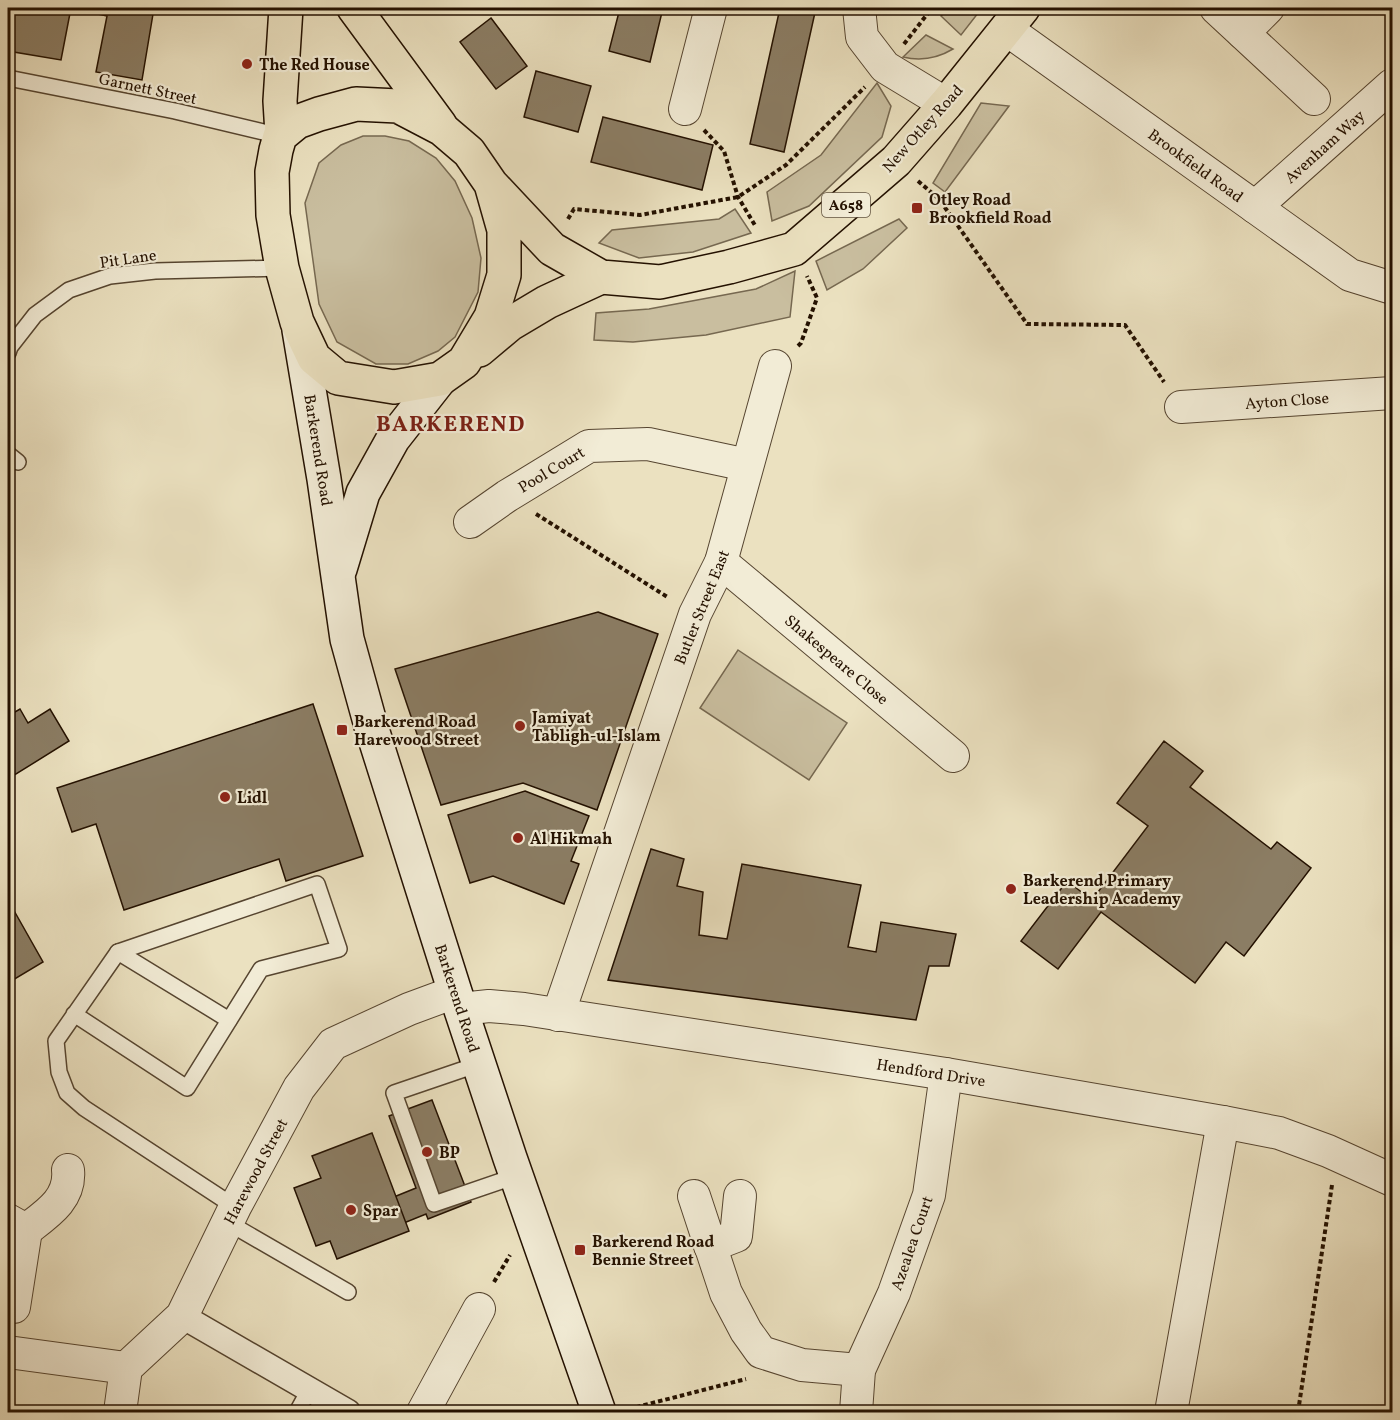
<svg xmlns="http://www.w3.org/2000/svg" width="1400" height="1420" viewBox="0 0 1400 1420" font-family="Vollkorn,serif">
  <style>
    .green { fill: #c9be9f; stroke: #766850; stroke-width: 1.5 }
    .building { fill: #8b7d64; stroke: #241100; stroke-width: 1.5 }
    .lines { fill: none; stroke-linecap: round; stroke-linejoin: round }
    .service-casing { stroke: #564530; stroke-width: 18 }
    .pedestrian-casing { stroke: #564530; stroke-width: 27 }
    .minor-casing { stroke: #564530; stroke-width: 34 }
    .secondary-casing { stroke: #241100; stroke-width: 36 }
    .primary-casing { stroke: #241100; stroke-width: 36 }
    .path { stroke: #241100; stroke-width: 4; stroke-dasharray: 4.5 3; stroke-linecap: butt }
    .service { stroke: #f2ecd6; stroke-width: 15 }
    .pedestrian { stroke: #f2ecd6; stroke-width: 24 }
    .minor { stroke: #f2ecd6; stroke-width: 32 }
    .secondary { stroke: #f2ecd6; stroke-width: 33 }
    .primary { stroke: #ebe1c0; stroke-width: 33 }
    .poi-dot { fill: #8f2418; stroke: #f2ecd6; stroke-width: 2 }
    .labels { text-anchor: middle; stroke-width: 4.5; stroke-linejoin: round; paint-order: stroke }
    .shield { fill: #f2ecd6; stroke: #625340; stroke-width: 1.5 }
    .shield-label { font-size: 15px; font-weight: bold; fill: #241100 }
    .poi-label { font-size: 16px; font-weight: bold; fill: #241100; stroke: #f2ecd6; text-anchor: start }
    .street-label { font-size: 16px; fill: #241100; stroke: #f2ecd6 }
    .district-label { font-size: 22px; font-weight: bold; letter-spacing: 1.5px; fill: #7a1f14; stroke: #f2ecd6 }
  </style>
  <rect width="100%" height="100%" fill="#ebe1c0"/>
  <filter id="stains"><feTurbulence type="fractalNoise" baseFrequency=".00333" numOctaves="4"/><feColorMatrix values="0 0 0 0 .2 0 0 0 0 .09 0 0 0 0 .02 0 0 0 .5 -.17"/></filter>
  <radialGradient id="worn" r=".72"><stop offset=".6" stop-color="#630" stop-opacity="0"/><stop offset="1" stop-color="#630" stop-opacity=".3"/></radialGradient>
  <g class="green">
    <path d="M948,8H982L961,35L941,16Z"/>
    <path d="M926,35L953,49C938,58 920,61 903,57Z"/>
    <path d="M877,83L891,106L882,137L809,206L772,221L767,192L821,155Z"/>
    <path d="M981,103L1009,106L945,192L933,183Z"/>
    <path d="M363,136H385L409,141L436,158L455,181L472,218L481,258L478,292L455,337L438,351L408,364H376L337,342L319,304L305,203L319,163L341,145Z"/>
    <path d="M735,209L751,233L693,252L639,258L599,243L612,230L719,219Z"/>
    <path d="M899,219L907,228L863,269L827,290L816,261Z"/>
    <path d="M795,271L790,317L706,335L633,342L594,340L596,313L649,309L756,289Z"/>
    <path d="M738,650L847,723L809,780L700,708Z"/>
  </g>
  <g class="building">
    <path d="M8,8H154L142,80L96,72L107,16L71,8L61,60L8,51Z"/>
    <path d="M620,8H663L650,62L609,51Z"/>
    <path d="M780,8H816L784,152L750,144Z"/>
    <path d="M491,18L527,66L496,89L460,42Z"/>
    <path d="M536,71L591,86L578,132L524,117Z"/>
    <path d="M603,117L713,145L702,190L591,162Z"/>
    <path d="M598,612L658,634L597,810L523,783L441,805L395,669Z"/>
    <path d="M313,704L363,856L286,881L279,859L124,910L96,824L72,832L57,788Z"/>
    <path d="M20,709L28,723L50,709L69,741L8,779V716Z"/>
    <path d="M1164,741L1203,771L1190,787L1271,849L1277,842L1311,868L1244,956L1226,942L1195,983L1101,912L1058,969L1021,941L1067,881L1092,900L1148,826L1117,803Z"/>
    <path d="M525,791L589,816L571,861L579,864L564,904L493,876L470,883L448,815Z"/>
    <path d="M651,849L684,859L677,886L703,892L699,935L727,939L742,864L861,885L848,947L876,952L881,922L956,934L949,966H929L916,1020L608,980Z"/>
    <path d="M8,900L43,962L8,983Z"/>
    <path d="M432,1100L471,1202L428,1219L426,1214L394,1227L384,1201L416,1188L389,1116Z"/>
    <path d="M372,1133L409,1231L337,1259L330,1241L316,1246L294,1188L321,1178L312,1156Z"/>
  </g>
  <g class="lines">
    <defs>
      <g id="service">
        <path d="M8,78L175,111L280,136"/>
        <path d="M8,353L10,347L35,315L69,290L110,276L155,271L282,268"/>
        <path d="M8,454L18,462"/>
        <path d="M118,952L229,1020"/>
        <path d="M74,1014L187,1088L261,969L339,949L317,884L118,952L56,1041L59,1072L67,1093L84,1108L235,1207"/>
        <path d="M479,1064L394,1093L434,1204L516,1176"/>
        <path d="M227,1222L348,1292"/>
        <path d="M297,1412L309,1390"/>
      </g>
      <path id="pedestrian" d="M182,1316L348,1412"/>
      <g id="minor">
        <path d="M859,8L862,37L885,67L946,104"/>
        <path d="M1216,8L1314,99"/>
        <path d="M1006,29L1350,275L1392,288"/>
        <path d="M1243,33L1268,8"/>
        <path d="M685,109L711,8"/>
        <path d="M1255,207L1392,85"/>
        <path d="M1181,407L1392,393"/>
        <path d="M470,522L507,496L589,446L648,444L747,465"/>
        <path d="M721,562L953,756"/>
        <path d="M461,1009L489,1006L524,1009L946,1074L1223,1122L1279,1133L1328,1151L1392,1180"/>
        <path d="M558,1015L695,614L721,562L775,366"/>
        <path d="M694,1196L726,1293L746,1331L761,1352L802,1365L859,1370"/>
        <path d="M8,1220L26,1230C47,1214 71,1199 68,1170"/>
        <path d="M710,1246L736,1236L740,1196"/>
        <path d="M14,1307L26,1230"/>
        <path d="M8,1352L126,1368"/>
        <path d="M120,1412L126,1368L182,1316L235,1207L299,1088L333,1044L409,1009L455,992"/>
        <path d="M423,1412L479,1309"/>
        <path d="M856,1412L859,1370L894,1293L929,1195L946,1074"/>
        <path d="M1171,1412L1223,1122"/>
      </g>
      <g id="secondary">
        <path d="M299,330L324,479L347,639L371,726L455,992L510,1158L599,1412"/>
        <path d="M340,569L363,493L393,439L440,379"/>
      </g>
      <g id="primary">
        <path d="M354,8L440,125"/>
        <path d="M282,134L280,101L286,8"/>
        <path d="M491,184L504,230V275L491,317L464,362L440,379L394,387L338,378L314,358L297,322L282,268L273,215L272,172L276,150L280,136L297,122L319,114L356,104L398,106L442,129L469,152L491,184L552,249L601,277L660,282L729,267L794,249L896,161L946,104L1023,8"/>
        <path d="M479,350L510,324L547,302L601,277"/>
      </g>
    </defs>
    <use href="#service" class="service-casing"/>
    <use href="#pedestrian" class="pedestrian-casing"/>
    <use href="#minor" class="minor-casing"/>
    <use href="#secondary" class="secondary-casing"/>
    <use href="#primary" class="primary-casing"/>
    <g class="path">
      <path d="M904,44L932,8"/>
      <path d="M704,130L724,151L738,197L756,227"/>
      <path d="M918,181L939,199L1027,324L1125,325L1164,382"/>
      <path d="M568,219L574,209L640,215L738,197L786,165L865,87"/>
      <path d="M798,346L801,343L817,298L807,276"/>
      <path d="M536,514L669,598"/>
      <path d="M494,1282L510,1255"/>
      <path d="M629,1409L746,1379"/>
      <path d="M1298,1412L1332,1185"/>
    </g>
    <use href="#service" class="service"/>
    <use href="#pedestrian" class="pedestrian"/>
    <use href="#minor" class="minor"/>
    <use href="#secondary" class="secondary"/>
    <use href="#primary" class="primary"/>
  </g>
  <g class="poi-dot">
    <circle cx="247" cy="64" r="6"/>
    <rect x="911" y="202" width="12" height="12" rx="3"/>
    <circle cx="520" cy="726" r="6"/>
    <rect x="336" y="724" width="12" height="12" rx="3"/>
    <circle cx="225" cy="797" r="6"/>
    <circle cx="518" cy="838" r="6"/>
    <circle cx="1011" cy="889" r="6"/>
    <circle cx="427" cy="1152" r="6"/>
    <circle cx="351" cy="1210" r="6"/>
    <rect x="574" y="1244" width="12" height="12" rx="3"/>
  </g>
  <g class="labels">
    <rect class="shield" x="822" y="193" width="48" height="24" rx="4.5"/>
    <g class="shield-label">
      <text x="846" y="210">A658</text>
    </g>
    <g class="poi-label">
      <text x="259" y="70">The Red House</text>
      <text x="929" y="205">Otley Road<tspan x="929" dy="18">Brookfield Road</tspan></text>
      <text x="532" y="723">Jamiyat<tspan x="532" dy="18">Tabligh-ul-Islam</tspan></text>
      <text x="354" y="727">Barkerend Road<tspan x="354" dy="18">Harewood Street</tspan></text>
      <text x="237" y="803">Lidl</text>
      <text x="530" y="844">Al Hikmah</text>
      <text x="1023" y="886">Barkerend Primary<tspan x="1023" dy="18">Leadership Academy</tspan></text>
      <text x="439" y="1158">BP</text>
      <text x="363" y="1216">Spar</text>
      <text x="592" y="1247">Barkerend Road<tspan x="592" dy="18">Bennie Street</tspan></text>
    </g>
    <g class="street-label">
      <text transform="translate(148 88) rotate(12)" y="6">Garnett Street</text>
      <text transform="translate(922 128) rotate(-48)" y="6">New Otley Road</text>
      <text transform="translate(1324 146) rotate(-42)" y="6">Avenham Way</text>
      <text transform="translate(1196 165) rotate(36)" y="6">Brookfield Road</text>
      <text transform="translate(128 258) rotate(-8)" y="6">Pit Lane</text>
      <text transform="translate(1287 400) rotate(-4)" y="6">Ayton Close</text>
      <text transform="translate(319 450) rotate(81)" y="6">Barkerend Road</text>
      <text transform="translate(551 469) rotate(-31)" y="6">Pool Court</text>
      <text transform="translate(701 607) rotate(-68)" y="6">Butler Street East</text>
      <text transform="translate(837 659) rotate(40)" y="6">Shakespeare Close</text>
      <text transform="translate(458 998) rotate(72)" y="6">Barkerend Road</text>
      <text transform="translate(931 1072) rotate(9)" y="6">Hendford Drive</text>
      <text transform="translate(255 1171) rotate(-62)" y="6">Harewood Street</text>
      <text transform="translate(911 1243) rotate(-71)" y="6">Azealea Court</text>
    </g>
    <g class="district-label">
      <text x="451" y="431">BARKEREND</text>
    </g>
  </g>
  <rect width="1400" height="1420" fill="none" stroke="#ebe1c0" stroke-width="30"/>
  <rect x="9" y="9" width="1382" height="1402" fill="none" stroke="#241100" stroke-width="3"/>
  <rect x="15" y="15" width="1370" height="1390" fill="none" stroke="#241100" stroke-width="1.5"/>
  <rect width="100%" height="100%" filter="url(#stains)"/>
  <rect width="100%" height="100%" fill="url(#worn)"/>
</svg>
